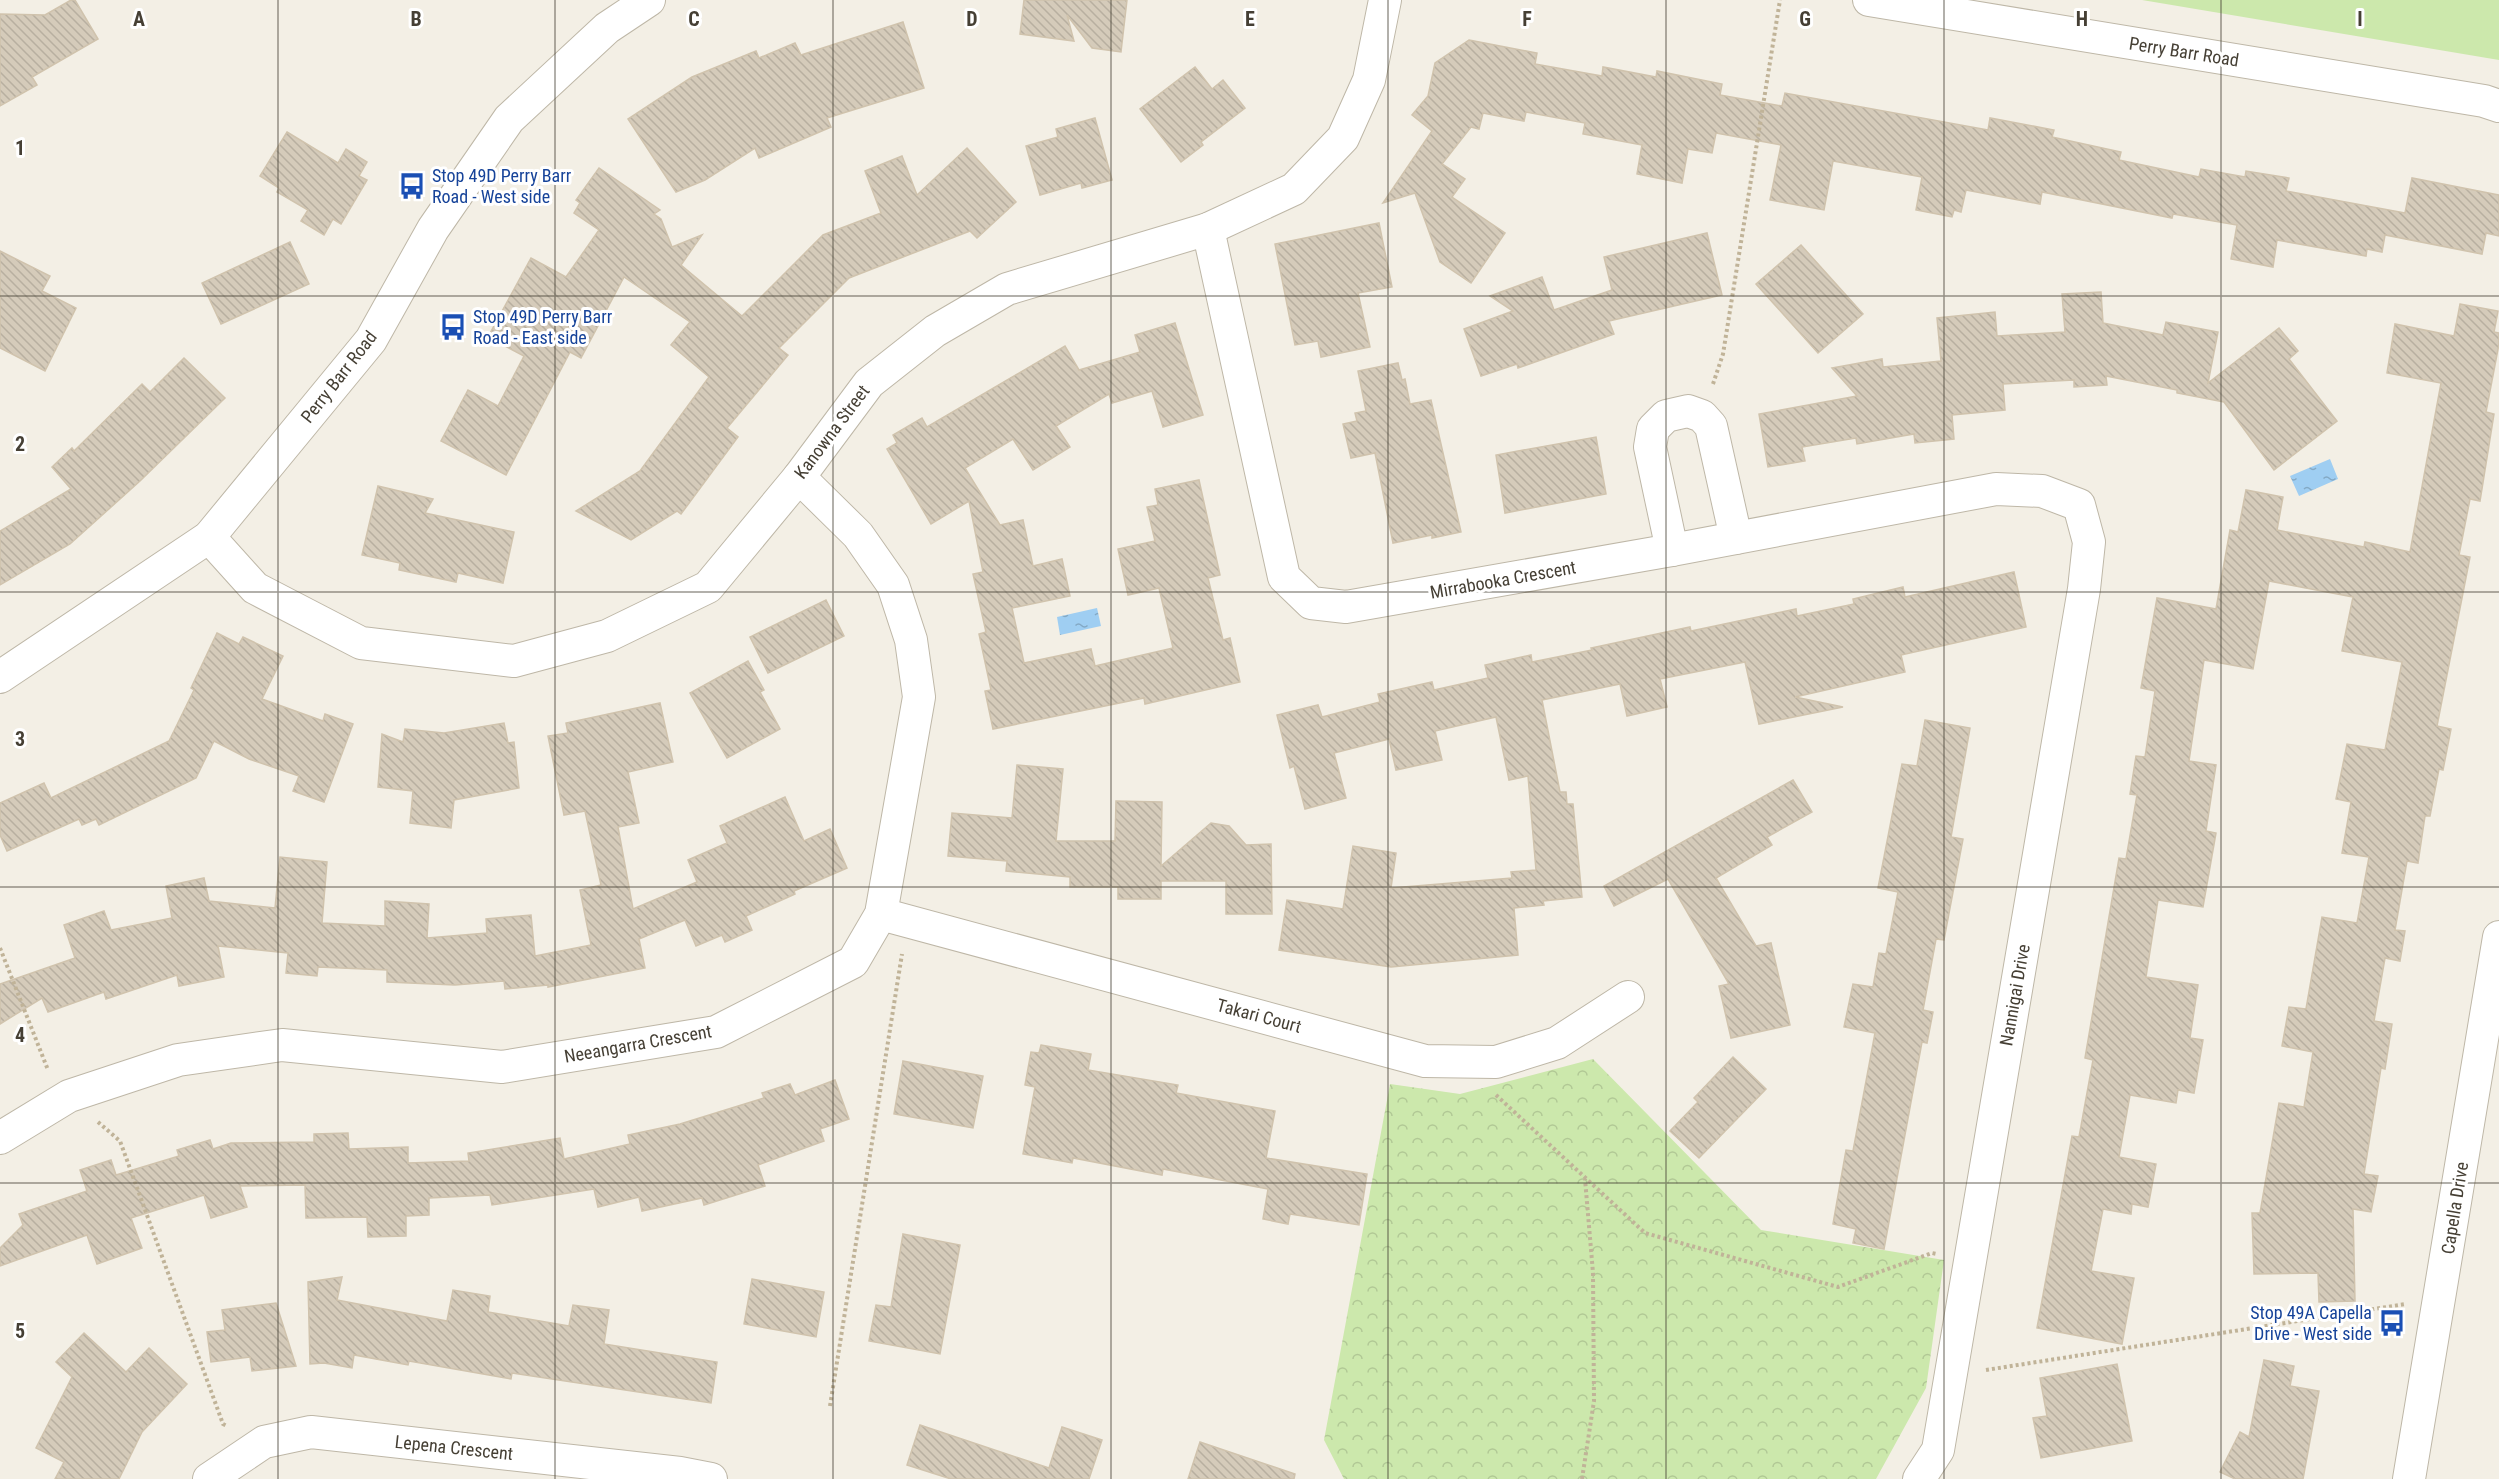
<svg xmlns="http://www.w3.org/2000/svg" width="2499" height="1479" viewBox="0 0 2499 1479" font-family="'Roboto Condensed',sans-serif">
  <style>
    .grass { fill: #cce8ac }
    .forest { fill: url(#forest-crowns) }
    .water { fill: url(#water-ripples) }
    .building { fill: url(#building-back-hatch); stroke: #d0c3ad; stroke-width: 1.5 }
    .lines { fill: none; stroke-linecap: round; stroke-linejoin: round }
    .minor-casing { stroke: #beb7a7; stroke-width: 34 }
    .path { stroke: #c0b398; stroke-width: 4; stroke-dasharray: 3 3; stroke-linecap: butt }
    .minor { stroke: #fff; stroke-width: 32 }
    .grid { fill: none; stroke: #453f34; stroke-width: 1.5; stroke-opacity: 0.55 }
    .labels { text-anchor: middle; stroke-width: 6; stroke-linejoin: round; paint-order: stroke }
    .street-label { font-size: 18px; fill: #453f34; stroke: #fff }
    .transit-label { font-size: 18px; fill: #164399; stroke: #fff; text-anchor: start }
    .grid-label { font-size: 20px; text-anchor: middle; font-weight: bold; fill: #453f34; stroke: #fff; stroke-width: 6; stroke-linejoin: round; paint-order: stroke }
  </style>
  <defs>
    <pattern id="forest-crowns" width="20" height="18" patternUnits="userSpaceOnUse" patternTransform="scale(1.5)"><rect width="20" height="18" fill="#cce8ac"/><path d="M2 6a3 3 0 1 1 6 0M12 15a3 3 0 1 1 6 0" fill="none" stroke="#b1c895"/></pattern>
    <pattern id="water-ripples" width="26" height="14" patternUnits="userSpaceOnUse" patternTransform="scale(1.5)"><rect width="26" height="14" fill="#9fcef2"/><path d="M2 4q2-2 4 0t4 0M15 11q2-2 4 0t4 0" fill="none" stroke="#83a9c5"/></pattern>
    <pattern id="building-back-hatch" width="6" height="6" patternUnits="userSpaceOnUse" patternTransform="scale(1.5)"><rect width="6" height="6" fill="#d5cbba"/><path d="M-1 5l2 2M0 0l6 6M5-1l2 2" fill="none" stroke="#b8afa0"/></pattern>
  </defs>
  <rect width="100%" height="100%" fill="#f3efe5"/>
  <path class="grass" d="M2142,0H2499V60Z"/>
  <path class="forest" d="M1593,1059L1761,1230L1944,1260L1926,1388L1876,1479H1344L1324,1440L1390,1084L1460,1094Z"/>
  <g class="water">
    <path d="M2330,459L2338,479L2299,496L2290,476Z"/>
    <path d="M1097,608L1101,626L1060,635L1057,617Z"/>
  </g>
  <g class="building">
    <path d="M71,0H75L98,39L32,77L37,85L0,106V14L45,15Z"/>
    <path d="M1024,0H1127L1121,52L1092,48L1067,15L1074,41L1020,34Z"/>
    <path d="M903,22L924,88L827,118L831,127L759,158L755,148L705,180L676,192L628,119L692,77L756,51L759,58L795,43L801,55Z"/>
    <path d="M1469,40L1537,53L1535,64L1602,76L1603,67L1656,77L1657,71L1722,84L1720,95L1782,106L1785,93L1988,130L1990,118L2054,130L2052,137L2121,152L2119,160L2199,177L2201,169L2245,177L2246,171L2289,178L2286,191L2405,213L2412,178L2499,195V236L2486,233L2482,254L2385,235L2382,252L2367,249L2366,256L2277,240L2273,267L2231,259L2237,225L2173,214L2172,218L2042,192L2040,204L1966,190L1961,212L1954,210L1952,217L1916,210L1922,177L1833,161L1824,210L1770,200L1781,145L1716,133L1712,153L1688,149L1682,183L1637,174L1642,145L1583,134L1585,123L1526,112L1524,121L1483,113L1479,129L1471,127L1442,164L1465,179L1452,197L1505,233L1471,283L1440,262L1415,193L1383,203L1432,131L1412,115L1428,96L1435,63Z"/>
    <path d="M1195,67L1212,89L1223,80L1245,108L1201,142L1203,145L1181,162L1140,109Z"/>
    <path d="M1095,118L1112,180L1082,188L1081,183L1040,195L1026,146L1058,137L1056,129Z"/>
    <path d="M287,132L338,163L346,149L367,162L359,176L367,180L341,224L333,219L324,235L301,221L308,210L277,192L279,188L260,176Z"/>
    <path d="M967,148L1016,202L977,238L970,231L849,278L779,348L788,355L727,428L738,437L681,514L677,511L631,540L576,511L640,471L709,377L671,345L690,322L624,277L581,358L570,352L506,475L441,441L468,390L498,406L524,356L488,337L531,258L566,277L599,230L574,213L580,203L576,200L599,168L660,210L654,214L661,219L672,247L702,235L681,265L742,316L823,235L881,213L865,171L902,156L917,195Z"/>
    <path d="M1379,223L1392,287L1358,293L1370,347L1321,357L1318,341L1295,345L1275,244Z"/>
    <path d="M1707,233L1722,295L1609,321L1614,334L1518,368L1517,364L1481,376L1464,329L1513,311L1490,296L1542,277L1554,310L1612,290L1604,257Z"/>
    <path d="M290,242L309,284L221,324L202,283Z"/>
    <path d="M1801,245L1863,314L1818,353L1756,284Z"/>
    <path d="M0,251L50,276L42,291L76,308L45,371L0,348Z"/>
    <path d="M2101,292L2103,323L2163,335L2166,322L2218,332L2208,383L2279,328L2298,351L2289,359L2337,421L2274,470L2224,402L2177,393V390L2106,376L2107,385L2074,387V380L2003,384L2005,410L1952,415L1954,439L1915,443L1914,434L1857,444L1856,438L1802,447L1805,461L1768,467L1759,414L1857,396L1832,368L1882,359L1883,367L1941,361L1937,318L1995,312L1997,336L2065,332L2062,294Z"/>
    <path d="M2460,304L2498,311L2494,332L2499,333V344L2486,412L2494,414L2480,501L2470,499L2459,555L2470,557L2437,726L2451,729L2443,770L2439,769L2430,816H2425L2418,863L2407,861L2395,930L2405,931L2400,961L2385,958L2374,1021L2392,1024L2385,1069L2381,1068L2364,1174L2378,1176L2371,1212L2353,1209L2355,1301L2319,1302L2318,1273L2254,1274L2252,1213H2260L2279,1103L2304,1107L2313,1052L2282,1046L2289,1007L2306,1009L2322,917L2357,923L2369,857L2342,853L2351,802L2336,799L2347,744L2385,750L2402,662L2342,651L2353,597L2269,581L2253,669L2204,660L2189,761L2216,765L2206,831L2216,833L2203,907L2158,900L2146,977L2198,985L2190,1038L2203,1040L2194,1093L2178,1090L2176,1103L2130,1095L2119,1157L2156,1164L2148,1207L2132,1204L2131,1214L2103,1209L2091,1271L2134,1278L2122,1344L2037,1328L2072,1136L2079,1137L2093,1060L2085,1058L2119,858L2126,859L2137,795L2130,794L2136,756L2145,757L2155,691L2141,688L2157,598L2216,609L2230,530L2238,532L2246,490L2283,497L2277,530L2364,547L2365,542L2410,552L2441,383L2387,373L2395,324L2454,336Z"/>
    <path d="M1175,323L1203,415L1163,427L1152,391L1112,403L1109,394L1056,426L1070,447L1033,470L1013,439L965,468L1000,525L1023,520L1033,566L1062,559L1070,596L1012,608L1024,663L1091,649L1095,666L1173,648L1159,588L1128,595L1118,549L1155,541L1147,507L1158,505L1155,489L1199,480L1220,575L1208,578L1223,640L1230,638L1240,682L1145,704L1144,698L993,729L985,691L991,690L979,634L986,632L973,574L983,572L969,501L931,524L887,449L897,443L893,435L922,418L927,427L1065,346L1079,370L1140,352L1135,335Z"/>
    <path d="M184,358L225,398L140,481L70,544L0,585V531L71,489L52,467L72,448L74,451L142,384L150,392Z"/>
    <path d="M1398,363L1402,380L1405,379L1410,404L1431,400L1461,532L1432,538V535L1393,543L1375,453L1351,458L1343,424L1357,421L1355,413L1366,411L1358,371Z"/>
    <path d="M1596,437L1606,494L1505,513L1496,455Z"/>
    <path d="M378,486L433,499L425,513L514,532L503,583L458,573L456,582L399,570L400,563L362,555Z"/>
    <path d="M2014,572L2026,627L1901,655L1905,672L1795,697L1843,707L1759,724L1745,662L1660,679L1667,707L1627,716L1620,684L1542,700L1560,792H1566L1567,804H1573L1582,897L1543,901L1544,905L1514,908L1518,955L1391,967L1279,950L1287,900L1343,909L1353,846L1396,853L1391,888L1512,878L1511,872L1536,870L1528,776L1509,780L1496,717L1435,731L1442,760L1396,770L1389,739L1334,753L1346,798L1305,809L1294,766L1290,768L1277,715L1318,705L1322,717L1380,702L1378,694L1432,682L1434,690L1488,678L1485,665L1531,655L1532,662L1592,650L1591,648L1690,627L1691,631L1796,609L1797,616L1854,604L1853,599L1903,587L1905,597Z"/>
    <path d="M826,600L844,636L768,673L750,637Z"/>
    <path d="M217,633L239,644L243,637L283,656L262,699L323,721L325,714L353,724L324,802L293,791L299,776L249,759L214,741L196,778L99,825L96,819L82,825L79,819L7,851L0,835V803L44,783L51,798L169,741L194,690L191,688Z"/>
    <path d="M748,661L764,690L760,692L780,729L727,758L690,693Z"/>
    <path d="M660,703L673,762L628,772L639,823L618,827L633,909L697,882L688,860L727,843L720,826L785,797L804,841L830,829L847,868L794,891L795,894L746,916L752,930L725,942L722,935L696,946L685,920L639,939L645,968L548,987V985L505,989L504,981L455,985L387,982V970L318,967L317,976L286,973L288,953L218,946L224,977L179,986L177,975L106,999L104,992L48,1012L42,998L0,1024V984L75,958L64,925L104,911L111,930L172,918L166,886L204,878L209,901L275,908L280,857L327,862L322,923L385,926V901L429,904L427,938L487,933L486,919L531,915L535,956L591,945L580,890L601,885L585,811L564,815L548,736L568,733L566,723Z"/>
    <path d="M1925,720L1970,728L1951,837L1963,839L1944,940L1936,939L1923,1010L1933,1012L1927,1043L1922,1042L1884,1249L1853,1243L1856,1229L1833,1224L1846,1150L1853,1151L1875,1033L1844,1027L1853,984L1873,987L1879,953L1886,954L1898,892L1878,888L1902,764L1917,766Z"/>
    <path d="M504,723L508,743L514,742L519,788L454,800L451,828L410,823L413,791L378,787L382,734L403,742L405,729L444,733Z"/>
    <path d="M1017,765L1063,769L1056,841H1115L1116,801L1162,802L1161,866L1211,823L1229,826L1246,845L1271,844L1272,914H1226V881H1161V899H1118V887H1070V877L1006,871L1007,861L948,856L952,813L1012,818Z"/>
    <path d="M1793,780L1812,812L1767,837L1772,845L1716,878L1756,946L1771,943L1790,1025L1731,1038L1719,986L1729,984L1668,879L1614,906L1604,886Z"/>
    <path d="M1041,1045L1091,1054L1088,1070L1178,1085L1176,1093L1275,1111L1266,1158L1367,1174L1359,1225L1290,1214L1288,1224L1263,1219L1268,1189L1163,1169L1162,1175L1073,1158L1072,1163L1023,1154L1035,1087L1025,1085L1031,1052L1039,1053Z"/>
    <path d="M1733,1057L1766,1089L1699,1158L1670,1131L1698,1102L1694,1098Z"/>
    <path d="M903,1061L983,1076L973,1128L894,1114Z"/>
    <path d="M835,1080L849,1119L820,1129L824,1141L758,1165L765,1186L704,1205L702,1198L642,1211L639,1197L598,1207L594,1189L492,1205L490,1195L429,1198V1215L406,1216V1236L368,1237L367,1217L306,1218L305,1185L240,1186L247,1207L211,1218L204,1195L131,1218L142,1248L97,1264L87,1235L0,1266V1248L23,1225L19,1214L87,1191L80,1170L111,1160L116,1175L179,1156L177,1150L210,1140L213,1149L231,1143L314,1142V1134L348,1133L349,1149L408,1147V1163L469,1161L468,1153L560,1138L564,1159L630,1144L628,1135L680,1124L764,1098L762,1093L790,1084L795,1095Z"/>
    <path d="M903,1234L960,1245L940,1354L869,1341L876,1305L891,1307Z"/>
    <path d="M342,1277L337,1300L447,1321L453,1290L490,1296L488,1312L569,1326L573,1305L609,1310L604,1344L717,1362L711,1403L512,1373L511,1379L409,1361L408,1365L354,1355L352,1368L324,1363L310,1364L308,1282Z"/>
    <path d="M752,1279L824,1292L816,1337L744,1324Z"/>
    <path d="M276,1303L296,1366L252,1371L250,1357L211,1362L207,1332L225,1330L222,1310Z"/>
    <path d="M84,1333L126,1372L149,1348L187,1384L142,1432L119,1479H55L64,1462L36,1448L72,1377L56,1362Z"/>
    <path d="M2264,1360L2294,1366L2290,1386L2319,1391L2303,1479H2235L2220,1472L2240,1432L2249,1437Z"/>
    <path d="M2117,1364L2132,1441L2041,1458L2033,1418L2047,1416L2040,1378Z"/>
    <path d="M920,1425L1049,1468L1062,1427L1102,1440L1089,1479H951L907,1465Z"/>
    <path d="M1200,1442L1295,1474L1294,1479H1188Z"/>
  </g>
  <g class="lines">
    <defs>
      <g id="minor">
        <path d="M1869,0L2484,101L2499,106"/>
        <path d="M1208,229L1284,577L1311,603L1346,607L1672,550L1996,489L2042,491L2079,505L2089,542L2084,589L1938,1450L1919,1479"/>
        <path d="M209,537L255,588L361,643L514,661L607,636L708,587L799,477L869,383L935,331L1007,289L1208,229L1294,189L1343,138L1369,80L1385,0"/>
        <path d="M1672,550L1650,447L1653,429L1666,416L1688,411L1702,416L1711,426L1736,538"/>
        <path d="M0,677L209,537L371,340L433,229L509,119L607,28L649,0"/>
        <path d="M881,914L1425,1061L1496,1062L1557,1043L1628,997"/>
        <path d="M0,1138L69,1096L178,1060L282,1045L502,1067L716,1032L853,962L881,914L919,697L911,640L893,585L858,535L799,477"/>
        <path d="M209,1479L264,1442L311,1432L680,1473L711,1479"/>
        <path d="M2409,1479L2499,937"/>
      </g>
    </defs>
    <use href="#minor" class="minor-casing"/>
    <g class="path">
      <path d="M1713,384L1723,354L1780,0"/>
      <path d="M0,948L48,1070"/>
      <path d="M1496,1095L1645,1233L1838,1287L1932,1253L1937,1254"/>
      <path d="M98,1122L120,1141L223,1424L227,1426"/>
      <path d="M1986,1370L2406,1304"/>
      <path d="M830,1406L902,954"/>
      <path d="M1582,1479L1594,1401L1593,1273L1585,1179"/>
    </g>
    <use href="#minor" class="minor"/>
  </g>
  <path class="grid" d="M278,0V1479M555,0V1479M833,0V1479M1111,0V1479M1388,0V1479M1666,0V1479M1944,0V1479M2221,0V1479M0,296H2499M0,592H2499M0,887H2499M0,1183H2499"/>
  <defs>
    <symbol id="bus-bare" viewBox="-9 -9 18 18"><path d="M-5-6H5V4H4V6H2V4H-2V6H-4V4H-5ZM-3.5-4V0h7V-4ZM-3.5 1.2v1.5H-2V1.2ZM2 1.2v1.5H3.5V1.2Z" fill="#1a4fb4" stroke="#fff" stroke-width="2.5" paint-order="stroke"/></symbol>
  </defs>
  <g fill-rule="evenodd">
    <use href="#bus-bare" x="393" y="167" width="38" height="38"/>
    <use href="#bus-bare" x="434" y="308" width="38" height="38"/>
    <use href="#bus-bare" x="2373" y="1304" width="38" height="38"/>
  </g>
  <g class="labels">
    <g class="street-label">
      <text transform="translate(2184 52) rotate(9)" y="6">Perry Barr Road</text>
      <text transform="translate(339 377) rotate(-52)" y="6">Perry Barr Road</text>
      <text transform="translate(832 432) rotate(-53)" y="6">Kanowna Street</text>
      <text transform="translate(1503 580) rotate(-10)" y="6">Mirrabooka Crescent</text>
      <text transform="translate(2015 995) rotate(-80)" y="6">Nannigai Drive</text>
      <text transform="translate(1259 1016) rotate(15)" y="6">Takari Court</text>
      <text transform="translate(638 1044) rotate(-10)" y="6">Neeangarra Crescent</text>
      <text transform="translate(2455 1208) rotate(-81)" y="6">Capella Drive</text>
      <text transform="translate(454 1448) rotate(6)" y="6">Lepena Crescent</text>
    </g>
    <g class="transit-label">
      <text x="432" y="182">Stop 49D Perry Barr<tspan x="432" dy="21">Road - West side</tspan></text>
      <text x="473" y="323">Stop 49D Perry Barr<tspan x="473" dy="21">Road - East side</tspan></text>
      <text x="2372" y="1319" text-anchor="end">Stop 49A Capella<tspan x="2372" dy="21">Drive - West side</tspan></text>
    </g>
  </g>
  <g class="grid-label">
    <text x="139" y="26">A</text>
    <text x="416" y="26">B</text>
    <text x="694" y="26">C</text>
    <text x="972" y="26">D</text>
    <text x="1250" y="26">E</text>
    <text x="1527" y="26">F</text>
    <text x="1805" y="26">G</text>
    <text x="2082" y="26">H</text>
    <text x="2360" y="26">I</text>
    <text x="20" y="155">1</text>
    <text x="20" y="451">2</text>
    <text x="20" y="746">3</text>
    <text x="20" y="1042">4</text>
    <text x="20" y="1338">5</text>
  </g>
</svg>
